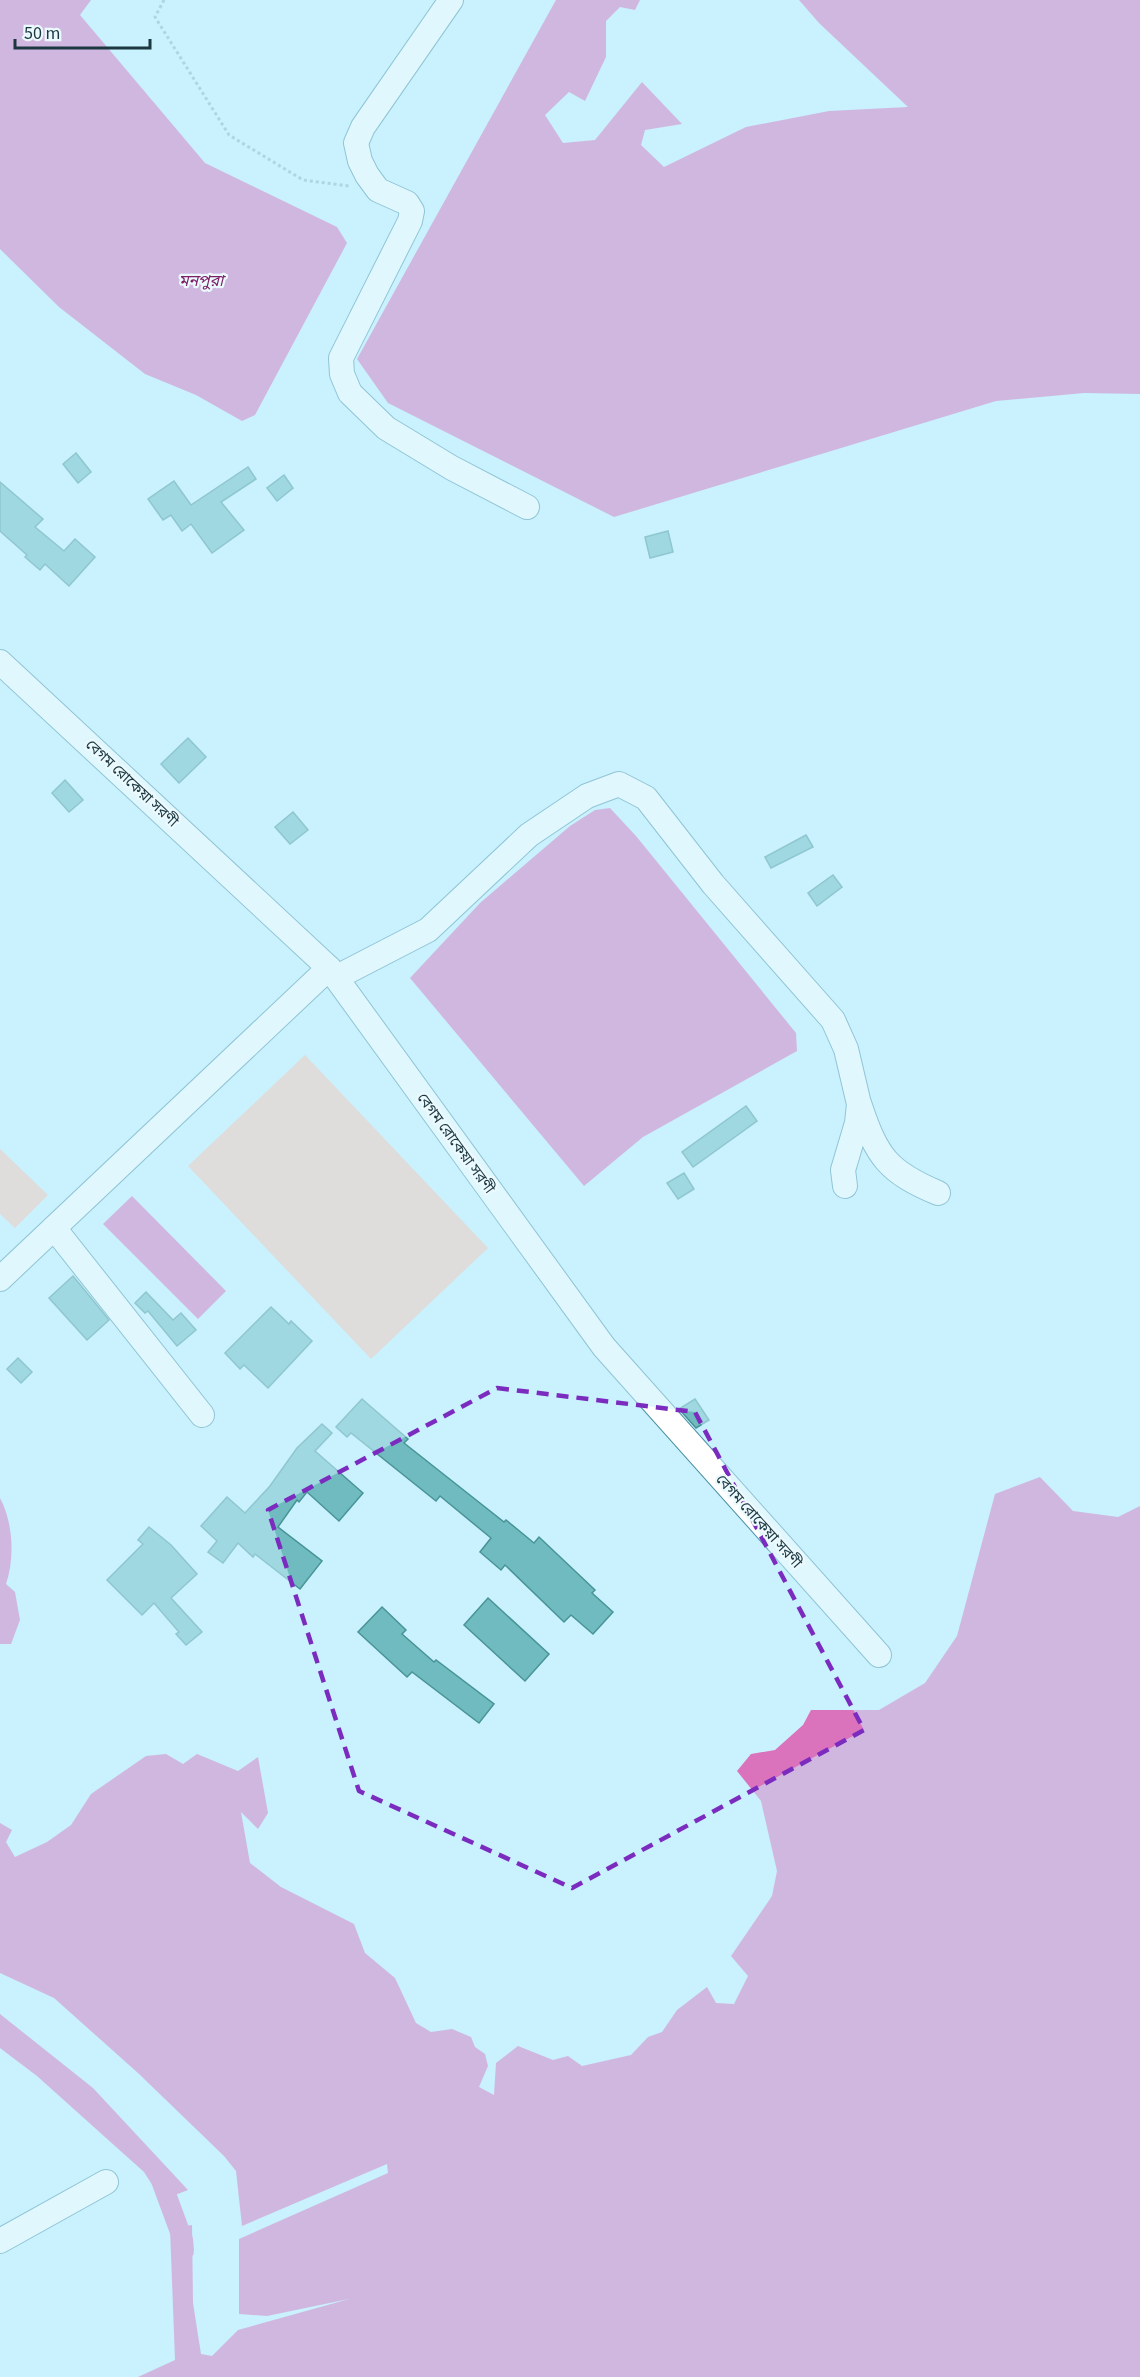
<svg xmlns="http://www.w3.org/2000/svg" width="1140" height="2377" viewBox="0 0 1140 2377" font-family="'Source Sans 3','Noto Sans Bengali',sans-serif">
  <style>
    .green { fill: #fac5b3 }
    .water { fill: #da72bc }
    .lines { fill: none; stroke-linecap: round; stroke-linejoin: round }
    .canal { stroke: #da72bc; stroke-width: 20 }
    .building { fill: #70bbbf; stroke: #489497; stroke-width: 1.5 }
    .minor-casing { stroke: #4b90a4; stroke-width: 26 }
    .path { stroke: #8fb3bf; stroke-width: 3; stroke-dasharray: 3 3; stroke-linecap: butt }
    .minor { stroke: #fff; stroke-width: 24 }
    .marked { fill: none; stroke: #7b2cbf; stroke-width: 4.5; stroke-dasharray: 12 8; stroke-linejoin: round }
    .labels { text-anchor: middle; stroke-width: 4.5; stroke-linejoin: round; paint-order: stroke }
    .street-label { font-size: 15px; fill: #1b3740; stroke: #ecf9fd }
    .water-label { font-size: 16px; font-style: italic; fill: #7c1f66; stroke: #ecf9fd }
  </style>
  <rect width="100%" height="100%" fill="#c9f1fe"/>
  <g class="green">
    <path d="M305,1055L488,1248L371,1359L188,1166Z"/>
    <path d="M0,1149L48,1195L15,1228L0,1214Z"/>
  </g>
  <g class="water">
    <path d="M0,0H91L80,15L205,163L337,227L347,243L255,415L242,421L196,395L145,374L59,307L0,249Z"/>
    <path d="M556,0H640L635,10L620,7L606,21V57L585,101L569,92L545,115L563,143L595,140L642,82L682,124L645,130L641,145L664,167L746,127L829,111L908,107L819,23L799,0H1140V394L1084,393L996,401L614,517L388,403L357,359Z"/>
    <path d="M610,808L636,836L796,1033L797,1051L643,1137L584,1186L410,978L480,903L570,826L595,810Z"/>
    <path d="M132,1196L226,1291L198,1319L103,1224Z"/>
    <path d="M1040,1477L1073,1511L1118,1517L1140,1506V2377H138L175,2360L170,2228L192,2225L193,2303L201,2354L212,2356L238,2330L349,2299L267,2316L239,2314V2239L388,2173L387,2164L242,2226L236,2171L224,2156L138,2073L54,1998L0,1973V1823L12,1830L6,1842L15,1857L47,1842L71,1825L91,1794L146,1756L166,1754L183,1764L197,1754L238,1771L258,1757L268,1813L258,1829L241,1812L250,1863L281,1887L354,1924L365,1953L395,1978L416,2023L431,2032L452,2029L471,2037L475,2047L485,2054L488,2066L479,2087L494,2095L496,2063L518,2046L553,2060L568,2056L582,2066L631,2055L648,2037L662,2032L677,2010L707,1987L716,2003L734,2004L748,1976L731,1956L772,1896L777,1871L761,1801L737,1771L751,1754L775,1750L803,1725L811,1710H879L925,1683L957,1636L995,1494Z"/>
    <path d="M0,1498C13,1522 15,1558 6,1584L15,1592L20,1620L11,1644H0Z"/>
    <path d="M0,2014L93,2088L188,2190L162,2200L144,2172L37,2076L0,2048Z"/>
  </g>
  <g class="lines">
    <path class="canal" d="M159,2175L183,2240L184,2251"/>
  </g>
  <g class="building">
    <path d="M76,453L91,472L78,483L63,464Z"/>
    <path d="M248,467L256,479L221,502L244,530L212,553L191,524L182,531L171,515L163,520L148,499L174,481L191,505Z"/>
    <path d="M284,475L293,488L277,501L267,488Z"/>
    <path d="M0,482L43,519L35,527L64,551L75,539L95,557L69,586L45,564L40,570L25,557L27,555L0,531Z"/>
    <path d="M668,531L673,552L650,558L645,537Z"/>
    <path d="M188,738L206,757L179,783L161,764Z"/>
    <path d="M65,780L83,800L69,812L52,793Z"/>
    <path d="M293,812L308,830L290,844L275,827Z"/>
    <path d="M806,835L813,847L771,868L765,857Z"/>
    <path d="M833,875L842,887L817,906L808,893Z"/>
    <path d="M746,1106L757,1121L693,1167L682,1152Z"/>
    <path d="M684,1173L694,1189L678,1199L667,1183Z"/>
    <path d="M73,1276L109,1320L87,1340L49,1298Z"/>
    <path d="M146,1292L173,1320L181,1313L196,1330L177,1346L148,1311L145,1313L135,1303Z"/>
    <path d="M271,1307L289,1324L291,1321L312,1341L268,1388L244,1365L240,1369L225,1353Z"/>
    <path d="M18,1358L32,1372L21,1383L7,1369Z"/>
    <path d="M362,1399L408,1439L404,1443L504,1522L506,1520L534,1543L539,1537L595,1590L592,1593L613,1612L593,1634L571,1615L564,1622L505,1565L501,1570L480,1552L491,1538L440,1496L436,1501L351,1433L347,1437L336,1427Z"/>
    <path d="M695,1399L709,1420L696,1428L679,1409Z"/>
    <path d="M322,1424L332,1433L315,1451L363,1493L339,1521L307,1492L299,1502L297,1500L278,1527L322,1561L300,1589L255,1554L253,1557L238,1543L223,1563L208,1552L217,1541L201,1526L227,1497L245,1513L270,1486L297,1448Z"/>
    <path d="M149,1527L171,1545L197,1574L171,1598L202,1632L186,1645L176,1634L179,1632L154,1603L142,1615L107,1580L143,1544L138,1540Z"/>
    <path d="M488,1598L549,1654L525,1681L464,1625Z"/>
    <path d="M382,1607L406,1630L402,1634L434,1662L436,1660L494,1704L479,1723L412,1672L407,1677L358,1632Z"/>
  </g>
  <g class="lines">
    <defs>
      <g id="minor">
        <path d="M451,0L363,127L356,143L360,161L367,175L378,190L407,203L412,211L410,221L341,358L342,374L350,393L386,428L452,468L527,507"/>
        <path d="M0,662L329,968L604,1347L879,1655"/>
        <path d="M337,977L428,930L529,835L587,796L619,784L646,798L713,884L833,1020L846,1049L859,1104L857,1123L843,1170L845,1186"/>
        <path d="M860,1106C877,1157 888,1172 938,1193"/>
        <path d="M54,1228L202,1415"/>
        <path d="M0,1279L329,968"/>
        <path d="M0,2241L106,2182"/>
      </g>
    </defs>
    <use href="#minor" class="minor-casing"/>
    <path class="path" d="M164,0L155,17L229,135L303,180L349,186"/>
    <use href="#minor" class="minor"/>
  </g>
  <path d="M0 0H1140V2377H0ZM497,1388L695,1412L864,1730L572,1888L359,1791L268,1510Z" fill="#c9f1fe" fill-opacity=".55" fill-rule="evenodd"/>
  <path class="marked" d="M497,1388L695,1412L864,1730L572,1888L359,1791L268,1510Z"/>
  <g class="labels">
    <g class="street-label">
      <text transform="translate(132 783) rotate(43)" y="5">বেগম রোকেয়া সরণী</text>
      <text transform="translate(456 1143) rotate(54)" y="5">বেগম রোকেয়া সরণী</text>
      <text transform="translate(759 1521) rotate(48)" y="5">বেগম রোকেয়া সরণী</text>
    </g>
    <g class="water-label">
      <text x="201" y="286">মনপুরা</text>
    </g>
  </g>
  <path d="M15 39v9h135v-9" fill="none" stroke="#1b3740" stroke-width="3"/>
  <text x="24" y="39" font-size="18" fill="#1b3740" stroke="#ecf9fd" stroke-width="4.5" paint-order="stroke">50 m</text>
</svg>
